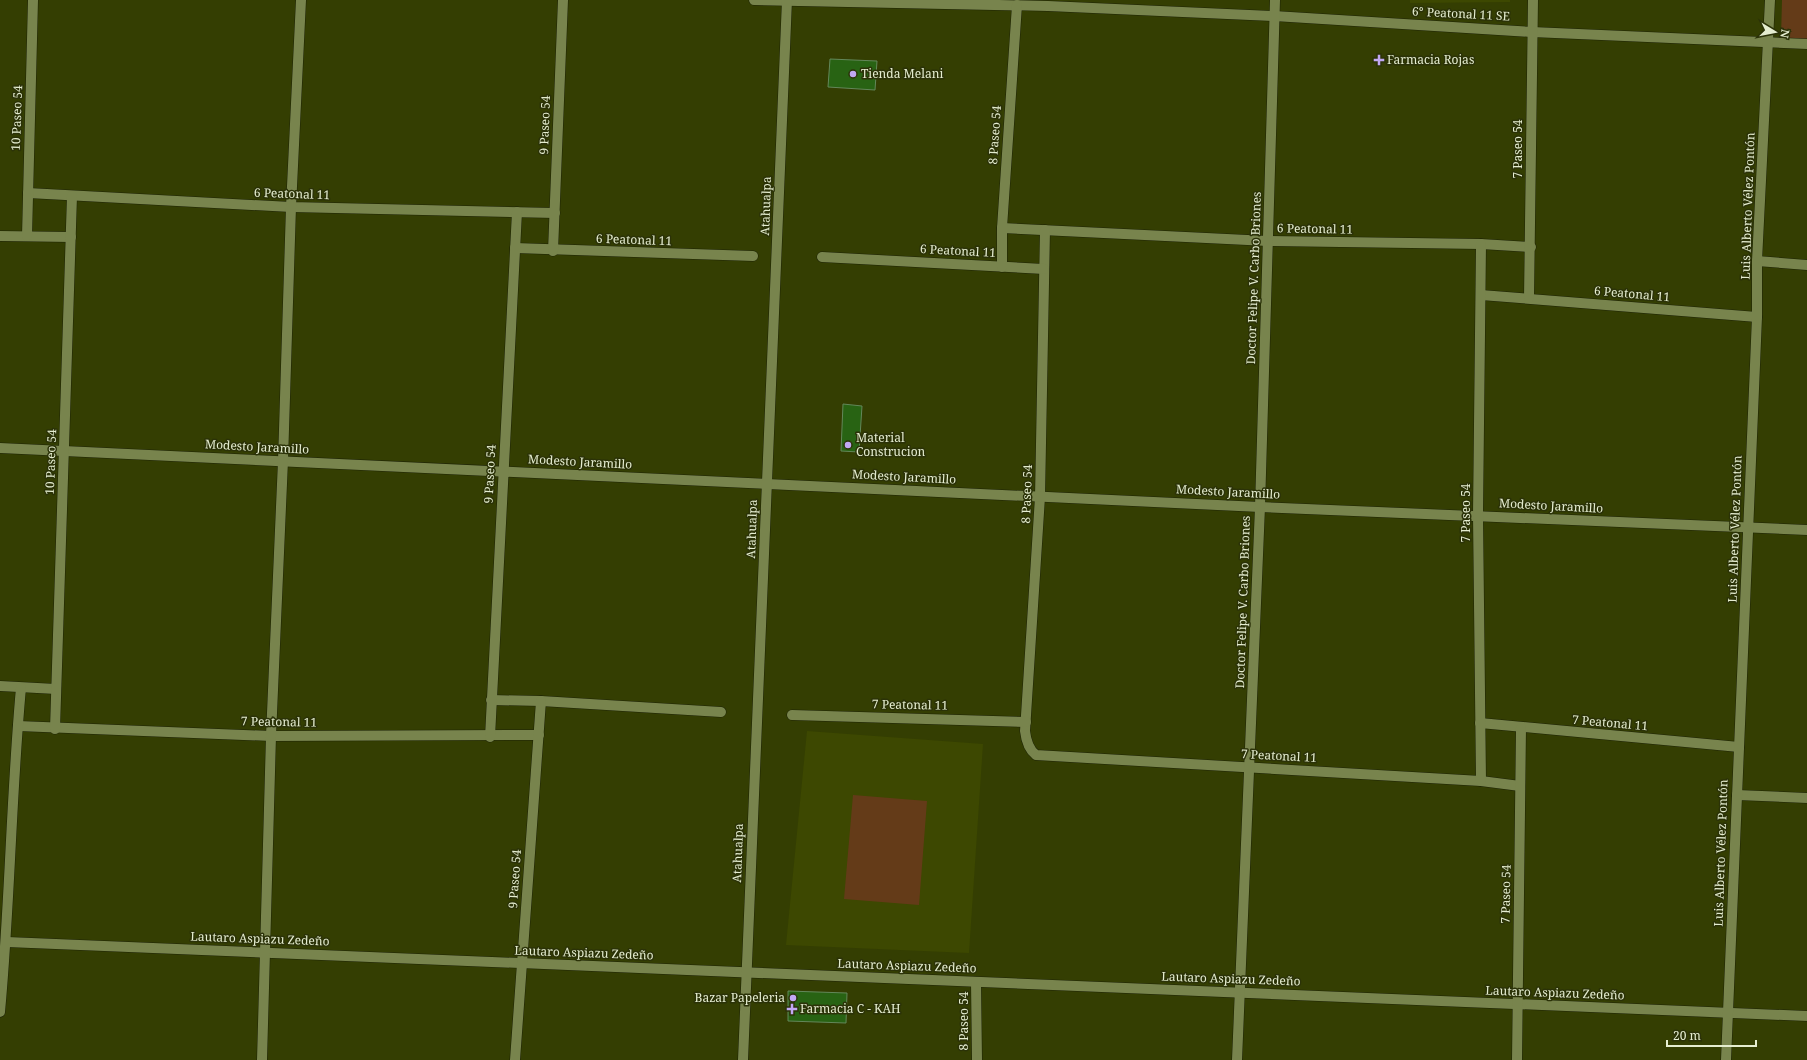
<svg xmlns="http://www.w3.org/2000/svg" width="1807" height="1060" viewBox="0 0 1807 1060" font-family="'Noto Serif',serif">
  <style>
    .built { fill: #3d4801 }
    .green { fill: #643b18 }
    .building { fill: #286313; stroke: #63875a }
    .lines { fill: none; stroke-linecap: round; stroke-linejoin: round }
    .street-casing { stroke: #1d2306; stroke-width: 11 }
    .secondary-casing { stroke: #1d2306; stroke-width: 11 }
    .street { stroke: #78844d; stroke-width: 10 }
    .secondary { stroke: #78844d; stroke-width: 10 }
    .poi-dot { fill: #c1a8f3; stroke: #2b3208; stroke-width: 1.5 }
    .labels { text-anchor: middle; stroke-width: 3; stroke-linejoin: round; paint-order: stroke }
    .street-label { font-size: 12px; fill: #e5edd0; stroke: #2b3208 }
    .poi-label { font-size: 12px; fill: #e5edd0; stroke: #2b3208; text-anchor: start }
  </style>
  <rect width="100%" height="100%" fill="#343e02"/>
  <g class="built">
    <path d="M1410,0H1510V2L1410,3Z"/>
    <path d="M807,731L983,744L969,953L786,945Z"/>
  </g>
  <g class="green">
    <path d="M1782,0H1807V40L1785,39V38L1781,37Z"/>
    <path d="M853,795L927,801L919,905L844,899Z"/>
  </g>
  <g class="building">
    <path d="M830,59L877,61L875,90L828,87Z"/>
    <path d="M843,404L862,406L859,452L841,451Z"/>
    <path d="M788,991L847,993L846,1023L788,1021Z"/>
  </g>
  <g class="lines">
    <defs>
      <g id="street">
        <path d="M754,0L1048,6L1274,16L1532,32L1807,44"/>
        <path d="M28,193L291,207L555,213"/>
        <path d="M1002,228L1268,241L1481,244L1531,247"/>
        <path d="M1045,230L1040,497L1025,731C1026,740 1028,749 1036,755L1481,781L1520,786"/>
        <path d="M0,236L71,237"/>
        <path d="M27,236L33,0"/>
        <path d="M515,248L753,256"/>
        <path d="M553,251L563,0"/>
        <path d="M822,257L1044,269"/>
        <path d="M1757,261L1807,265"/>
        <path d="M1002,267V228L1017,5"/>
        <path d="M1481,295L1757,317"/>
        <path d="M1529,298L1533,0"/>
        <path d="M0,448L1260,507L1807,530"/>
        <path d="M0,686L56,689"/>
        <path d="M491,700L541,701L721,712"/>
        <path d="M792,715L1026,722"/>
        <path d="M1480,723L1739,747"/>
        <path d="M18,726L271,736L539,735"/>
        <path d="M55,729L72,196"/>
        <path d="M490,737L517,212"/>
        <path d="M1481,781L1478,515L1481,244"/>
        <path d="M1737,795L1807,798"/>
        <path d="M7,942L1807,1016"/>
        <path d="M976,982L977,1060"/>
        <path d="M0,1012C10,904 11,796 21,688"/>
        <path d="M262,1060L271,736L283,461L291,207L301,0"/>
        <path d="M515,1060L541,701"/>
        <path d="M1237,1060L1260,507L1275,0"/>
        <path d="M1517,1060L1521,728"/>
        <path d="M1726,1060L1757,317V261L1770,0"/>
      </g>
      <path id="secondary" d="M743,1060L787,0"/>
    </defs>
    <use href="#street" class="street-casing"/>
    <use href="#secondary" class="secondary-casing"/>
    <use href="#street" class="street"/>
    <use href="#secondary" class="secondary"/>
  </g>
  <g class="poi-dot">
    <path d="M1377 54h4v4h4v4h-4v4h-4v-4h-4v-4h4z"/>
    <circle cx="853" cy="74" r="4"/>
    <circle cx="848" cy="445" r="4"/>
    <circle cx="793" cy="998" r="4"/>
    <path d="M790 1003h4v4h4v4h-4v4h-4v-4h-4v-4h4z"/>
  </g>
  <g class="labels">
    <g class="street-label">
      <text transform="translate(1461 14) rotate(3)" y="4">6° Peatonal 11 SE</text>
      <text transform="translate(17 118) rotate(-88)" y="4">10 Paseo 54</text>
      <text transform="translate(545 125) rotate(-88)" y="4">9 Paseo 54</text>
      <text transform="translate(995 135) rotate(-86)" y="4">8 Paseo 54</text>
      <text transform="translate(1518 149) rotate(-90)" y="4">7 Paseo 54</text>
      <text transform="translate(292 194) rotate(2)" y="4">6 Peatonal 11</text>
      <text transform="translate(766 206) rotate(-88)" y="4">Atahualpa</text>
      <text transform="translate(1748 206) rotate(-88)" y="4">Luis Alberto Vélez Pontón</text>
      <text transform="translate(1315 229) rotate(1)" y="4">6 Peatonal 11</text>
      <text transform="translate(634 240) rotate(2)" y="4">6 Peatonal 11</text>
      <text transform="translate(958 251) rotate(3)" y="4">6 Peatonal 11</text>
      <text transform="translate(1254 278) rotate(-88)" y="4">Doctor Felipe V. Carbo Briones</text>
      <text transform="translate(1632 294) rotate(5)" y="4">6 Peatonal 11</text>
      <text transform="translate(257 447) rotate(3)" y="4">Modesto Jaramillo</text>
      <text transform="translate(51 462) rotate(-88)" y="4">10 Paseo 54</text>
      <text transform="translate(580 462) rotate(3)" y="4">Modesto Jaramillo</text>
      <text transform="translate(490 474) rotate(-87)" y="4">9 Paseo 54</text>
      <text transform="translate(904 477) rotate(3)" y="4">Modesto Jaramillo</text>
      <text transform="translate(1228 492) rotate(3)" y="4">Modesto Jaramillo</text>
      <text transform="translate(1027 494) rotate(-88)" y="4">8 Paseo 54</text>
      <text transform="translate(1551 506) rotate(3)" y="4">Modesto Jaramillo</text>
      <text transform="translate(1466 513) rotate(-90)" y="4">7 Paseo 54</text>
      <text transform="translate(752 529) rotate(-88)" y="4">Atahualpa</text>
      <text transform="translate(1735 529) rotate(-88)" y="4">Luis Alberto Vélez Pontón</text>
      <text transform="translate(1243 602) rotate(-88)" y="4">Doctor Felipe V. Carbo Briones</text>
      <text transform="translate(910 705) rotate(1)" y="4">7 Peatonal 11</text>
      <text transform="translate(279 722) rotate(1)" y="4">7 Peatonal 11</text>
      <text transform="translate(1610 723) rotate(5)" y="4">7 Peatonal 11</text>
      <text transform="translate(1279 756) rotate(3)" y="4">7 Peatonal 11</text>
      <text transform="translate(738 853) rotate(-88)" y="4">Atahualpa</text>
      <text transform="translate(1721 853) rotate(-88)" y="4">Luis Alberto Vélez Pontón</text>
      <text transform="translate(515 879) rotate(-86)" y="4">9 Paseo 54</text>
      <text transform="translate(1506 894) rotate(-89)" y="4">7 Paseo 54</text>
      <text transform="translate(260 939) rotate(2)" y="4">Lautaro Aspiazu Zedeño</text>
      <text transform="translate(584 953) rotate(2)" y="4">Lautaro Aspiazu Zedeño</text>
      <text transform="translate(907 966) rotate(2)" y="4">Lautaro Aspiazu Zedeño</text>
      <text transform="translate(1231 979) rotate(2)" y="4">Lautaro Aspiazu Zedeño</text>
      <text transform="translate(1555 993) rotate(2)" y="4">Lautaro Aspiazu Zedeño</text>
      <text transform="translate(964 1021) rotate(-90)" y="4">8 Paseo 54</text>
    </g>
    <g class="poi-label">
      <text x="1387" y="64">Farmacia Rojas</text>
      <text x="861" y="78">Tienda Melani</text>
      <text x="856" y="442">Material<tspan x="856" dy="14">Construcion</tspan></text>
      <text x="785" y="1002" text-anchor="end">Bazar Papeleria</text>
      <text x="800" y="1013">Farmacia C - KAH</text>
    </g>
  </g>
  <g transform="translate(1775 32) rotate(100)" stroke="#2b3208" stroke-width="3" paint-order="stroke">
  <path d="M0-3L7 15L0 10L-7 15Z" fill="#e5edd0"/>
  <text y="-6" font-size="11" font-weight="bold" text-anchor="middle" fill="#e5edd0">N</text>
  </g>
  <path d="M1667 1040v6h89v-6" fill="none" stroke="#e5edd0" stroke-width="2"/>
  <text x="1673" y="1040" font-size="12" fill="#e5edd0" stroke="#2b3208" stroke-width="3" paint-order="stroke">20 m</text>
</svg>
